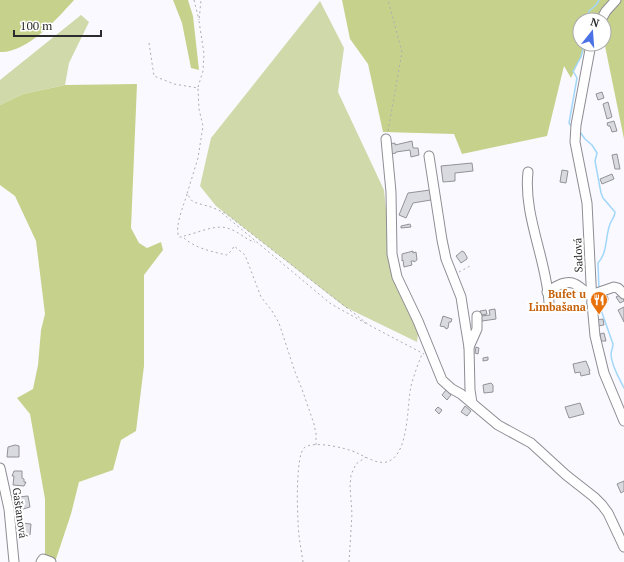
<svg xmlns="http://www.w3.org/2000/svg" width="624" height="562" viewBox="0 0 624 562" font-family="'PT Serif',serif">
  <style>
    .green { fill: #d0d9a9 }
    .forest { fill: #c6d28c }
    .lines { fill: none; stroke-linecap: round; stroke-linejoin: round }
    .stream { stroke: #a2d7fa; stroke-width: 1.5 }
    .building { fill: #d9d9e0; stroke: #929298 }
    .minor-casing { stroke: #8d8d93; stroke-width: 11 }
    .path { stroke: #acacb0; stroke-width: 1; stroke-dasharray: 2 3; stroke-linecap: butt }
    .minor { stroke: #fff; stroke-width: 9 }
    .labels { text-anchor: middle; stroke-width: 4; stroke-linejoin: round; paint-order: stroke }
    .street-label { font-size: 11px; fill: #2c2c2e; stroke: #fff }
    .food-label { font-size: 11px; font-weight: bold; fill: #c56008; stroke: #fff; text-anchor: end }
  </style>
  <rect width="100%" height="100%" fill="#f9f9ff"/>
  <g class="green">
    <path d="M320,1L344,48L338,92L384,190L393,278L419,327L417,342L345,307L216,206L200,186L211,138Z"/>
    <path d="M81,15L89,22L69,63L65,85L23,94L0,105V80Z"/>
  </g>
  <g class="forest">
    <path d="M0,0H74C57,19 27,53 0,52Z"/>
    <path d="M173,0H188L193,16L199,70L191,68L182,23Z"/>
    <path d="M342,0H624V139L605,46L602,44H604V20H580V44H587L571,78L564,66L547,136L462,154L454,134L383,132L368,64L350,39Z"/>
    <path d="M137,84L131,228L139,243L147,248L161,242L163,250L144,275V366L136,431L121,440L113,470L79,482L71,514L55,562H54L45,558V499L30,414L17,398L33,389L38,365L41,330L45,314L36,241L15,196L0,185V105L23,94L65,85Z"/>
  </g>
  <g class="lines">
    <g class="stream">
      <path d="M588,20L589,11L596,5L599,0"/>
      <path d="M580,31L579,36L580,37"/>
      <path d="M572,127L569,123L577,78L573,71L581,57L584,44"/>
      <path d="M580,132L585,139L592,145L597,153L595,161L601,193L603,198L615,212C615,217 612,219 610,224C605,237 608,252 598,263L599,289"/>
      <path d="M600,303L601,310L613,344C613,348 611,351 611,354C611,365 619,378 624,388"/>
    </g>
  </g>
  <g class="building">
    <path d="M602,92L604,98L598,100L596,94Z"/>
    <path d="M608,102L612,117L607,119L603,104Z"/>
    <path d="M614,121L617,131L612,132L610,126H608L607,123Z"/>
    <path d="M412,141L413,148H418L419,155L411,157L410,150L396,152V153L390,154L388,144L395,143V145Z"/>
    <path d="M617,154L620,169H615L612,155Z"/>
    <path d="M472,163L473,171L455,173V181L443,182L441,166Z"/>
    <path d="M562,170L568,171L566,183L560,182Z"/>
    <path d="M612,174L614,179L602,184L600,179Z"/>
    <path d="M430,190L431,200L413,203L406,218L399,215L408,193Z"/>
    <path d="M410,224L411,227L401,228V226Z"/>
    <path d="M413,251V253L416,252L417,260L414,262V261H411L412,265L404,267L403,260L402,261V254Z"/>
    <path d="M462,251L464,252L467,257V259L461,263L456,256Z"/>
    <path d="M622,294L624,301L620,303L616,297Z"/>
    <path d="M624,307V322L618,310Z"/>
    <path d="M495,309L496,319L482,321L481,316L490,315L489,310Z"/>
    <path d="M486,310L487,314L481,315L480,311Z"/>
    <path d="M443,316L452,319L451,322H449L448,328L446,329L445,327L440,326Z"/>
    <path d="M603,319L604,325L598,326L597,320Z"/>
    <path d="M604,333L606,341H601L600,334Z"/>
    <path d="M476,347L479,348L478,354L475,353Z"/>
    <path d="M488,357V360L483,361V358Z"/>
    <path d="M586,361L590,371H589L590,374L581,376L580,372L575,373L573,364Z"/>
    <path d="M491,383L493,385V392L484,393L483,385Z"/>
    <path d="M446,390L451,395L447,400L442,395Z"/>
    <path d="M580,403L584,414L569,418L565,407Z"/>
    <path d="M465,406L471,411L467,416L461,412Z"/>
    <path d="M438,407L442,410L439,414L435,410Z"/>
    <path d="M15,445L19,446V457H7L8,447Z"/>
    <path d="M14,471H22V478L24,479V482H26L24,486L13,485L14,476H12Z"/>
    <path d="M624,481V491L621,493L617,484Z"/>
    <path d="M28,496L30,507L23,509L19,506L17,499L18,497Z"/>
    <path d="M22,523L31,524L30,535H21Z"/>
  </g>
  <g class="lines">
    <defs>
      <g id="minor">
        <path d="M601,20L606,11L616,0"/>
        <path d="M591,44L576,125L575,142L587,203L592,303L595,336L604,373L624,421"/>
        <path d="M386,139L391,192L392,254L397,277L418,321L442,380L452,389L461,394L498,425L531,443L566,475L594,497L602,505L608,513L624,547"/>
        <path d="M429,156L442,240L446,259L461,297L465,323L469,347L470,390L472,403"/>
        <path d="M528,172C523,215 547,261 549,303"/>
        <path d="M547,292C555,287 566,279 575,284C581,287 585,292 591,295L614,287L618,288L624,294"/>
        <path d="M592,303L603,299"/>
        <path d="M469,347L477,329V316"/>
        <path d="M0,468L9,509L14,562"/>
        <path d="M41,562L43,559L51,562"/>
      </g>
    </defs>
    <use href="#minor" class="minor-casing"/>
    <g class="path">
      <path d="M194,0L199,20"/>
      <path d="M149,43L154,76L174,84L198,88L199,109L203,126L198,158L187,194L193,202L211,207L225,213L369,325L424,354"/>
      <path d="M198,87L203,71L204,54L199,21L201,0"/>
      <path d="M388,131L402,52L388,0"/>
      <path d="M187,194C184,205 174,227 179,237H183C194,248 213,252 227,255L232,250L234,246L245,255L261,297L272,311L279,323L294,369L303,392L314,424L316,434V445"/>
      <path d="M222,213L331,304L367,324"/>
      <path d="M184,236C198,233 217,223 230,229C239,232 246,240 255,242"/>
      <path d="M459,272L472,265"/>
      <path d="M303,562C301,548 298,534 298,520C297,507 296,456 304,448C313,440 347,448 357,453C366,457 381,467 391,460C409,449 407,405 411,386C414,375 418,364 422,354"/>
      <path d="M349,562L352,514L350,486L351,475L356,464L366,457"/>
    </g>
    <use href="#minor" class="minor"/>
  </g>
  <defs>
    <symbol id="restaurant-pin" viewBox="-11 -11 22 30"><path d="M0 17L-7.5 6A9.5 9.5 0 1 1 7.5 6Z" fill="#e8710a" stroke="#fff"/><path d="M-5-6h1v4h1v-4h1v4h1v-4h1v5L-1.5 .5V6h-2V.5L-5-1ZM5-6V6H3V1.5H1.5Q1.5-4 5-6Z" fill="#fff"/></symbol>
  </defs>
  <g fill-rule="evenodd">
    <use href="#restaurant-pin" x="589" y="290" width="20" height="27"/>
  </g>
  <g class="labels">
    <g class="street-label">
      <text transform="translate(578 255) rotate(-92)" y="4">Sadová</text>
      <text transform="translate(20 513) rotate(82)" y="4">Gaštanová</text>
    </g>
    <g class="food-label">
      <text x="586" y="298">Bufet u<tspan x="586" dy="13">Limbašana</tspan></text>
    </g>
  </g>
  <g transform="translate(592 32) rotate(17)"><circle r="19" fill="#ffffff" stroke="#ababab"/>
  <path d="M0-3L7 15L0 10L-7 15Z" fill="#4a72e5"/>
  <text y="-6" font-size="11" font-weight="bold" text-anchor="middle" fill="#2c2c2e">N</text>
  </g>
  <path d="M14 30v6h87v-6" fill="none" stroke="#2c2c2e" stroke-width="2"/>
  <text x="20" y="30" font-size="12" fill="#2c2c2e" stroke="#ffffff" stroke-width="3" paint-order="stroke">100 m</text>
</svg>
